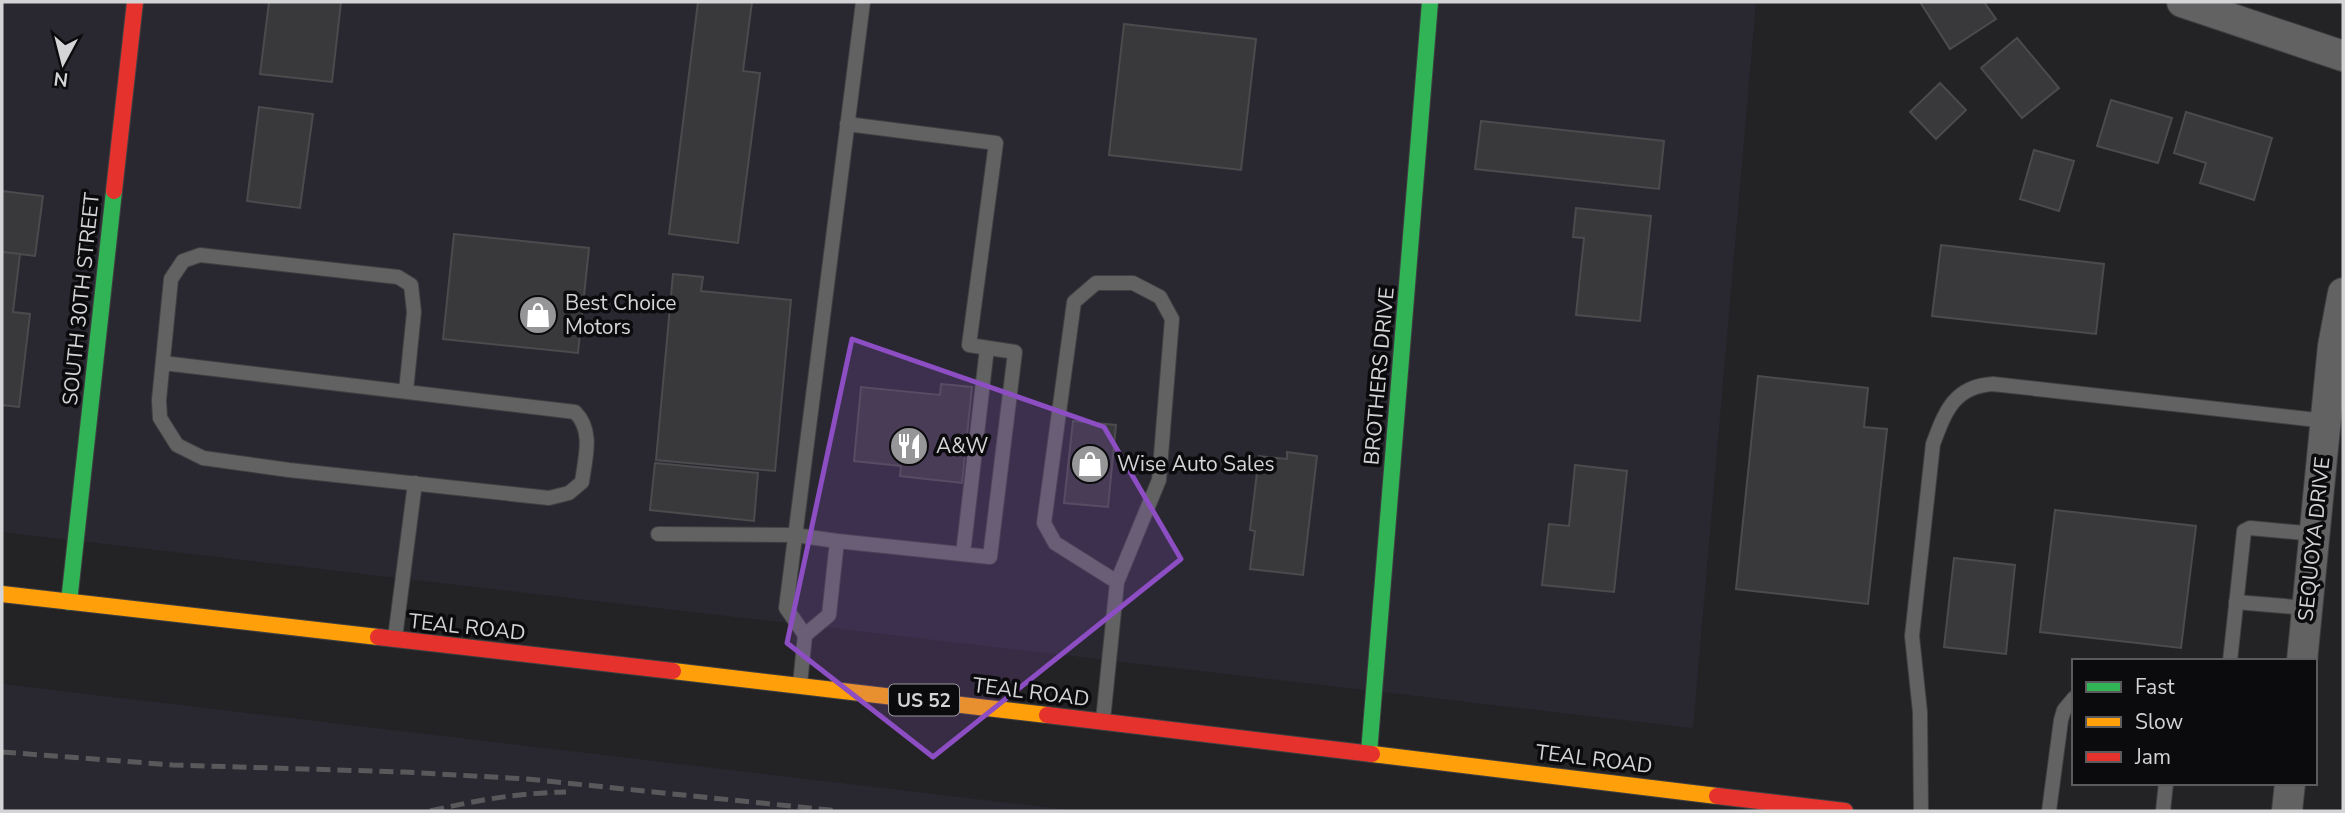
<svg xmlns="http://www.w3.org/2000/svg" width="2345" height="813" viewBox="0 0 2345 813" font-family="'Nunito Sans',sans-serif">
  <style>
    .built { fill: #292831 }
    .building { fill: #39383b; stroke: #4b4b4d; stroke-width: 2 }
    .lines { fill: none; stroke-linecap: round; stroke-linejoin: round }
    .lane-casing { stroke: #404042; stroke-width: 16 }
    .street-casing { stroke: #404042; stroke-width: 32 }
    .fast-casing { stroke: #404042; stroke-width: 18 }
    .slow-casing { stroke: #404042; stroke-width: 18 }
    .jam-casing { stroke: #404042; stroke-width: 18 }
    .lane { stroke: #626263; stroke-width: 14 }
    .street { stroke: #626263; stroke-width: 30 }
    .fast { stroke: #30b455; stroke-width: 16 }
    .slow { stroke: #ff9f0a; stroke-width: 16 }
    .jam { stroke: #e5322d; stroke-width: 16 }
    .rail { stroke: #59595b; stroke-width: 5; stroke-dasharray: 14 7; stroke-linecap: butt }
    .marked { fill: #8d4ec4; fill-opacity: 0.2; stroke: #8d4ec4; stroke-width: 5; stroke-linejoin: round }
    .labels { text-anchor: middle; stroke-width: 7; stroke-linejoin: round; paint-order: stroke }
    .shield { fill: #0b0b0d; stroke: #98989a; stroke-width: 2 }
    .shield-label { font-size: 19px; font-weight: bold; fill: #d4d4d7 }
    .street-label { font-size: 21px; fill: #d4d4d7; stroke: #0b0b0d }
    .poi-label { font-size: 21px; fill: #d4d4d7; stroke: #0b0b0d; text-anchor: start }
  </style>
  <rect width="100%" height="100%" fill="#232225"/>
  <g class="built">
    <path d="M2,2H1756L1693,728L2,532Z"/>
    <path d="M2,684L1078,811H2Z"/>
  </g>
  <g class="building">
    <path d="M269,2H341L332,82L260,74Z"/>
    <path d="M698,2H752L743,71L760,73L738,243L669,234Z"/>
    <path d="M1920,2H1984L1996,19L1950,49Z"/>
    <path d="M1124,24L1256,39L1241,170L1109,155Z"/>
    <path d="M2017,38L2059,88L2022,118L1981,68Z"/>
    <path d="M1940,83L1966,110L1936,139L1910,112Z"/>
    <path d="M2111,100L2172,118L2158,163L2097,146Z"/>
    <path d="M259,107L313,114L300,208L247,201Z"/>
    <path d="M2186,112L2272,138L2254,200L2200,183L2206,163L2174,153Z"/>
    <path d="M1481,121L1664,141L1659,189L1475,169Z"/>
    <path d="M2034,150L2074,161L2059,211L2020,199Z"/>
    <path d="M2,191L43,196L35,256L2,252Z"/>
    <path d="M1576,208L1651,216L1640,321L1576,315L1584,238L1573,237Z"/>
    <path d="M454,234L589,248L578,353L443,339Z"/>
    <path d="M1941,245L2104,264L2096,334L1932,316Z"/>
    <path d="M2,252L20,254L13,312L30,314L19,407L2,405Z"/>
    <path d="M673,274L703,277L701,291L791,300L775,471L656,460Z"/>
    <path d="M1758,376L1868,388L1864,427L1887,429L1868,604L1736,589Z"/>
    <path d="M941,384L972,387L962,483L900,476L901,466L854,461L861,387L940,395Z"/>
    <path d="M1073,421L1116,425L1108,507L1064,503Z"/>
    <path d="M1287,452L1317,456L1303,575L1250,569L1255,531L1250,530L1259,456L1287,459Z"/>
    <path d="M655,463L758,473L754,521L650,510Z"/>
    <path d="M1575,465L1627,471L1614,592L1542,585L1549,524L1569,526Z"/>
    <path d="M2055,510L2196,526L2181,648L2040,632Z"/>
    <path d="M1954,558L2015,565L2006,654L1944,647Z"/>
  </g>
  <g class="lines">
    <defs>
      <g id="lane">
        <path d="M163,363L575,412C594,431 585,458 582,482L569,493L549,498L289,470L203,458L177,445L160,418L159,400L171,279L183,261L200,255L398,277L411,285L414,312L406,391"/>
        <path d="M658,534L795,535L837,541"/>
        <path d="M963,554L987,348"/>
        <path d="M2236,602L2307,608"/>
        <path d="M805,635L829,615L837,541L990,557L1015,352L969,345L996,143L847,124"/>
        <path d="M395,638L415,483"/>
        <path d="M2230,661L2244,531L2250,528L2315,534"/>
        <path d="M800,684L805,635L786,608L863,2"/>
        <path d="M1103,720L1117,582L1159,480L1172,319L1160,297L1133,283H1096L1074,302L1044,523L1055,543L1117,582"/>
        <path d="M1921,811L1920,712L1912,636L1933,444C1945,412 1954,386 1993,384L2326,421"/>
        <path d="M2049,811L2061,720L2064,710L2074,698"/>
        <path d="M2163,811L2166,783"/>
      </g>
      <g id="street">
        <path d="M2182,2L2343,56"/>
        <path d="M2302,661L2333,346L2343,293"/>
        <path d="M2287,811L2290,783"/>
      </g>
      <g id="fast">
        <path d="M69,602L114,191"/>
        <path d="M1369,753L1430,2"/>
      </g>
      <g id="slow">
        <path d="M2,594L378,637"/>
        <path d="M673,671L1047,715"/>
        <path d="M1372,754L1717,796"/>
      </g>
      <g id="jam">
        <path d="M114,191L135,2"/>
        <path d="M378,637L673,671"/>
        <path d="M1047,715L1372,754"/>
        <path d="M1717,796L1845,811"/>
      </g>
    </defs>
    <use href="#lane" class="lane-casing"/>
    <use href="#street" class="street-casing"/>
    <use href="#fast" class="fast-casing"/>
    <use href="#slow" class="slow-casing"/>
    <use href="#jam" class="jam-casing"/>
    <use href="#lane" class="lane"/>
    <use href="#street" class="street"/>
    <use href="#fast" class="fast"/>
    <use href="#slow" class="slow"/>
    <use href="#jam" class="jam"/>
    <g class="rail">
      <path d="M2,752L173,765L404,772L527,779L839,811"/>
      <path d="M430,811C478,800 517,793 566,792"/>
    </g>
  </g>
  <path class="marked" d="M852,339L1104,427L1181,559L933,757L787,643Z"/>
  <defs>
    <symbol id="shop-disc" viewBox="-11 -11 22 22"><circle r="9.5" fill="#969699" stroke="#0b0b0d"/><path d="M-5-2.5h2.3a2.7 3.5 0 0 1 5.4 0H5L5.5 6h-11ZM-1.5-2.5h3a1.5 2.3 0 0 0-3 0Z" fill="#fff"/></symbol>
    <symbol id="restaurant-disc" viewBox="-11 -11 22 22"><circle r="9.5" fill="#969699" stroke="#0b0b0d"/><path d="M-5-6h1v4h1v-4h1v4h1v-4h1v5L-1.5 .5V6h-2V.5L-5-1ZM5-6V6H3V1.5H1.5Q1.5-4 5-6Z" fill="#fff"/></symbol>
  </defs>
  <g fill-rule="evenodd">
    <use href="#shop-disc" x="516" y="293" width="44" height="44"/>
    <use href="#restaurant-disc" x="887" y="424" width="44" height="44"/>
    <use href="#shop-disc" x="1068" y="442" width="44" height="44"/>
  </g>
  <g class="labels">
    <rect class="shield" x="889" y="684.5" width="70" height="31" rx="5"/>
    <g class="shield-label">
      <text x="924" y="707">US 52</text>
    </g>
    <g class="street-label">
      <text transform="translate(81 299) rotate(-84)" y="7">SOUTH 30TH STREET</text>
      <text transform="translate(1379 376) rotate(-85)" y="7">BROTHERS DRIVE</text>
      <text transform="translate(2314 539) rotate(-84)" y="7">SEQUOYA DRIVE</text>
      <text transform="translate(467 627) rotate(6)" y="7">TEAL ROAD</text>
      <text transform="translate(1031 692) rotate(7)" y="7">TEAL ROAD</text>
      <text transform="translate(1594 759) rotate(7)" y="7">TEAL ROAD</text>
    </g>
    <g class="poi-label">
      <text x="565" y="310">Best Choice<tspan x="565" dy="24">Motors</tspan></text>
      <text x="936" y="453">A&amp;W</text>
      <text x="1117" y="471">Wise Auto Sales</text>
    </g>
  </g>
  <rect width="2345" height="813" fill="none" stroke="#d4d4d7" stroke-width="7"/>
  <rect x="2072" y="659" width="245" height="126" fill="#0b0b0d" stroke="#5b5b5e" stroke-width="2"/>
  <rect x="2086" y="682" width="35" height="10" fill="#30b455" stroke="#5b5b5e" stroke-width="2"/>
  <text x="2135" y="694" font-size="21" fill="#d4d4d7">Fast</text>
  <rect x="2086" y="717" width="35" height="10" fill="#ff9f0a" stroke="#5b5b5e" stroke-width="2"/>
  <text x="2135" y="729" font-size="21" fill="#d4d4d7">Slow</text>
  <rect x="2086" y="752" width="35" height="10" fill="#e5322d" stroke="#5b5b5e" stroke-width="2"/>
  <text x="2135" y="764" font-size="21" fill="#d4d4d7">Jam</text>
  <g transform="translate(63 63) rotate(187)" stroke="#0b0b0d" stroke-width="5" paint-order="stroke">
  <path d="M0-5L12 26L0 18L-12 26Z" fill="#d4d4d7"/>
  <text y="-10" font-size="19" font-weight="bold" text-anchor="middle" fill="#d4d4d7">N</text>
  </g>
</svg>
